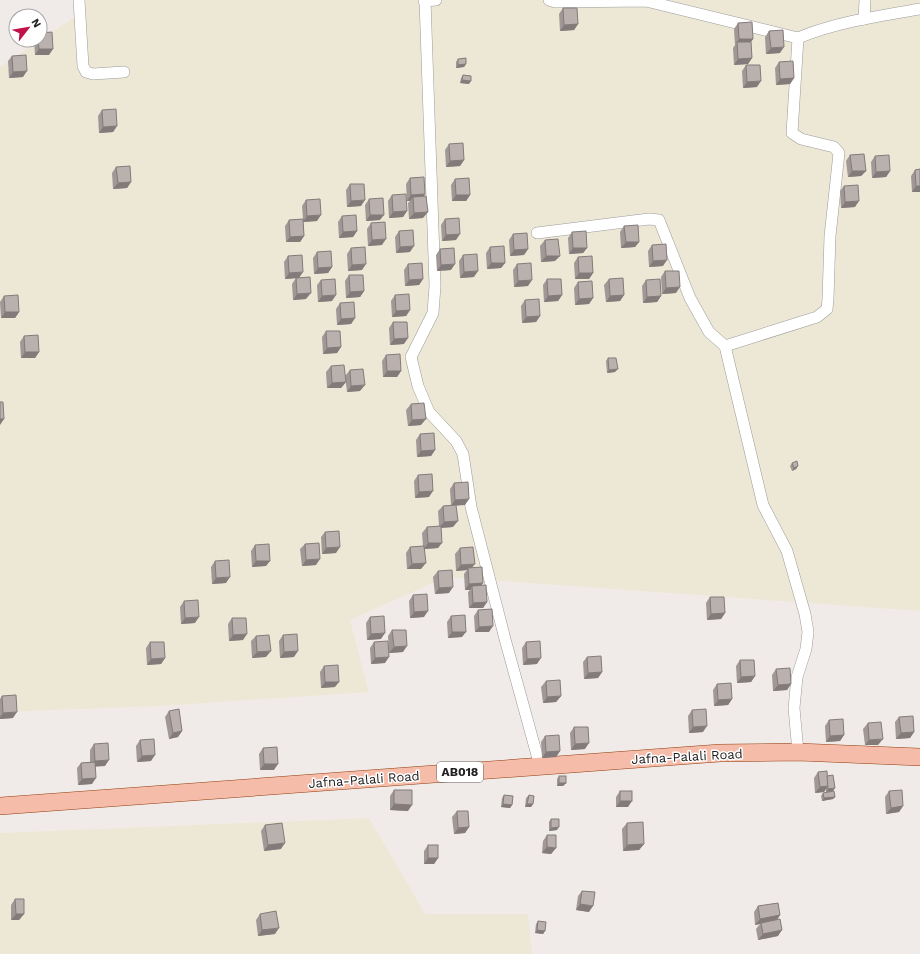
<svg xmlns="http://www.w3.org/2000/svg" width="920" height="954" viewBox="0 0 920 954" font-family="'Work Sans',sans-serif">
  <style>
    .farmland { fill: #ede8d5 }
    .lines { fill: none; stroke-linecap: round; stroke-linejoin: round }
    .street-casing { stroke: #9b9b9b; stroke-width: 12 }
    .primary-casing { stroke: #913d0d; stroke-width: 18 }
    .street { stroke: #fff; stroke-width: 11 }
    .primary { stroke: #f5bda9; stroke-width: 17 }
    .wall { fill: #a09796 }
    .shaded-wall { fill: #827b7a }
    .building { fill: #bab0ae; stroke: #827b7a }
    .labels { text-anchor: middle; stroke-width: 3; stroke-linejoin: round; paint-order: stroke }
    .shield { fill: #fff; stroke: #646464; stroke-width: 1 }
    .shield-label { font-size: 12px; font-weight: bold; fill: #212121 }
    .street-label { font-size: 13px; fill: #212121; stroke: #fff }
  </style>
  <rect width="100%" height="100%" fill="#f0ebe8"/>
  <g class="farmland">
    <path d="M82,0H920V611L446,577L350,620L369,692L161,706L0,712V67L79,14Z"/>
    <path d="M369,818L425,914H528L532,954H0V833Z"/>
  </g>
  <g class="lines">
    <defs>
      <g id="street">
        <path d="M79,0L83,66L86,72L93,74L124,72"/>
        <path d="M425,0L435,286L433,313L411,357L418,386L429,412L456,441L463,454L471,507L505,639L540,766"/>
        <path d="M549,0L555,2L646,1L798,38C837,22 879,16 920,9"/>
        <path d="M424,1L436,0"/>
        <path d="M864,19L865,0"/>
        <path d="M537,233L649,219L659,220L690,298L709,332L725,346L763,505L787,551L805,614L808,632L806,649L797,677L794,708L798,752"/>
        <path d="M725,346L817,317L827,309L828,299L830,236L839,153L834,147L801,139L792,133L798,38"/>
      </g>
      <path id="primary" d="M0,806L720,753L798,752L920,757"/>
    </defs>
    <use href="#street" class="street-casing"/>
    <use href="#primary" class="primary-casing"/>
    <use href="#street" class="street"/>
    <use href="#primary" class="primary"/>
  </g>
  <g class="wall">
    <path d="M563,8L578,24L574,30L560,31L559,14Z"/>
    <path d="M738,23L753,39L751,42L752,58L748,64L734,65L733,48L735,45L734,29Z"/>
    <path d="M769,31L780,53L766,54L765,37Z"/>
    <path d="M34,40H40L49,55H35Z"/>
    <path d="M12,56L23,77L9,78L8,61Z"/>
    <path d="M458,59L466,64L464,67L456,68V62Z"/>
    <path d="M779,62L794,78L790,84L776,85L775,68Z"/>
    <path d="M746,65L757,87L743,88L742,71Z"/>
    <path d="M463,75L469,84L460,83L461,78Z"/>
    <path d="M102,110L117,126L113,132L99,133L98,116Z"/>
    <path d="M449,144L464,160L460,166L446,167L445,150Z"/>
    <path d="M850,155L866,171L861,176L848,177L846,161Z"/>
    <path d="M875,156L890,171L886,177L872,178L871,162Z"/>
    <path d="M116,167L131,182L127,188L113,189L112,173Z"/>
    <path d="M920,169V192H912L911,176L915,170Z"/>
    <path d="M410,178L425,194L424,196L423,218L409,219L408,203L410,201H407L406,184Z"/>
    <path d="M455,179L470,195L466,201H452L451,185Z"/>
    <path d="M350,184L361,206L347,207L346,190Z"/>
    <path d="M844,186L855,207L841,208L840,191Z"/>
    <path d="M392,195L407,211L403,217L389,218L388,201Z"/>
    <path d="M369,199L380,220L366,221L365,205Z"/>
    <path d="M306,200L317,221L303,222L304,236L300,242H286L285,226L289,220L303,219L302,206Z"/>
    <path d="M342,216L357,231L353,237L339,238L338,222Z"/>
    <path d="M445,219L456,240L442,241L441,225Z"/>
    <path d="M371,223L382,245L368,246L367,229Z"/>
    <path d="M624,226L639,242L635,247L621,248L620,232Z"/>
    <path d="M399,231L410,252L396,253L395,237Z"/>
    <path d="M572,232L587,248L583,253L569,254L568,238Z"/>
    <path d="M513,234L528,249L524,255L510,256L509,240Z"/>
    <path d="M545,240L555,261L541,262L540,246Z"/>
    <path d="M652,245L663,266L649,267L648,251Z"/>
    <path d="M490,247L505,263L501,268L487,269L486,253Z"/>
    <path d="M351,248L362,270L348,271L347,254Z"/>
    <path d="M440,249L451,270L437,271L436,255Z"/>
    <path d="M317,252L332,267L328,273L314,274L313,258Z"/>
    <path d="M463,255L474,277L460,278L459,261Z"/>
    <path d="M288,256L299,278L306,299L293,300L292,284L296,278L285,279L284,262Z"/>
    <path d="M578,257L593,273L589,279H575L574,263Z"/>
    <path d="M408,264L423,279L419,285L405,286L404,270Z"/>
    <path d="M517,264L528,286L514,287L513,270Z"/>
    <path d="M665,271L676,293L662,294L661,277Z"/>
    <path d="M349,275L364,291L360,297L346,298L345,281Z"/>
    <path d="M547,279L562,295L558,301L544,302L543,285Z"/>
    <path d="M609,279L624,295L620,301L606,302L604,285Z"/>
    <path d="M321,280L332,301L318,302L317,285Z"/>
    <path d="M646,280L661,296L657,302L643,303L642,286Z"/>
    <path d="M578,282L593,298L589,304L575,305L574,288Z"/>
    <path d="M395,295L410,310L406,316L392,317L391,301Z"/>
    <path d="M4,296L19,312L15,318H1L0,302Z"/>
    <path d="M525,300L540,316L536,322L522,323L521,306Z"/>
    <path d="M340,303L355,318L351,324L337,325L336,309Z"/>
    <path d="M393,322L404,344L390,345L389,328Z"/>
    <path d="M326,331L341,347L337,353L323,354L322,337Z"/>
    <path d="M24,336L39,352L35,358H21L20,342Z"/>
    <path d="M386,355L401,371L397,377H383L382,361Z"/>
    <path d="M608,358L615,372L607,373L606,361Z"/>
    <path d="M331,366L346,382L341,388H327L326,372Z"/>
    <path d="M350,370L360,391L347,392L345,376Z"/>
    <path d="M411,404L421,425L408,426L406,410Z"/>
    <path d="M420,434L435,450L431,456L417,457L416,440Z"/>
    <path d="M792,463L798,466L796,469L792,471L790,466Z"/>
    <path d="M418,475L429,497L415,498L414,481Z"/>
    <path d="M454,483L465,505H456L453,527L441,528L438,548L425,549L421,569H407L406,553L410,547L423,546L422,533L427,527L439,526L438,511L443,506L451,505L450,489Z"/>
    <path d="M325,532L336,553L322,554L321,537Z"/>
    <path d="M305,544L316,565L302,566L300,549Z"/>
    <path d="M255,545L266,566L252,567L251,551Z"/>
    <path d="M460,548L472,568L482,585L487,602L483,608H469L468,592L470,590H465L464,574L467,570L456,571L455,554Z"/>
    <path d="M215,561L226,583L212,584L211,567Z"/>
    <path d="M438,571L449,593L435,594L433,577Z"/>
    <path d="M413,595L424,617L410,618L409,601Z"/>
    <path d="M710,597L725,613L721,619L707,620L706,603Z"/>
    <path d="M184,601L195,623L181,624L180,607Z"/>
    <path d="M478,610L489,632H475L474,616Z"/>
    <path d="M451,616L462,637L448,638L447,622Z"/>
    <path d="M370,617L381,639L367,640L366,623Z"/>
    <path d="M232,618L243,640L229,641L228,624Z"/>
    <path d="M392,630L403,652L389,653L388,636Z"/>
    <path d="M283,635L294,657L280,658L279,641Z"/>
    <path d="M256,636L266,657L252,658L251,641Z"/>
    <path d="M150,642L165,658L161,664L147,665L146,648Z"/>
    <path d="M374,642L385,663L371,664L370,648Z"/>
    <path d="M526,642L537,664L523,665L522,648Z"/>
    <path d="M587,657L602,672L598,678L584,679L583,662Z"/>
    <path d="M740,660L755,676L751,682L737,683L736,666Z"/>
    <path d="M324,666L335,687L321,688L320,672Z"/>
    <path d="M776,669L791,684L787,690L773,691L772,675Z"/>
    <path d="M546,681L561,696L556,702L543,703L541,687Z"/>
    <path d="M717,684L732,699L728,705L714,706L713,690Z"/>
    <path d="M2,696L13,718L0,719V699Z"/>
    <path d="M692,710L703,732L689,733L688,716Z"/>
    <path d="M169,711L182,731L178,737L169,739L165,717Z"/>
    <path d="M899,717L914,732L910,738L896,739L895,722Z"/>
    <path d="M829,720L844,735L840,741L826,742L825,726Z"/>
    <path d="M868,723L878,745H865L863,729Z"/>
    <path d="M574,727L585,749L571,750L570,733Z"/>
    <path d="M545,736L560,751L556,757L542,758L541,742Z"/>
    <path d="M140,740L151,761L137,762L136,746Z"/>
    <path d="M94,744L105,766H95L92,784L78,785L77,768L81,763L90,762V750Z"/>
    <path d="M263,748L274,770H260L259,754Z"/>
    <path d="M818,772L827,776L833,791L826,792V789L824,792L815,793L814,778Z"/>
    <path d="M559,776L566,783L563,786H557V779Z"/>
    <path d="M394,790L408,811L390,810V796Z"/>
    <path d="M620,791L628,807H616V797Z"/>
    <path d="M889,791L903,806L899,812L886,814L885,797Z"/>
    <path d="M823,793L835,797L833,799L822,801L821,796Z"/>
    <path d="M504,795L512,805L510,808L501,807L502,798Z"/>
    <path d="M529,795L533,804L531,807H525L526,798Z"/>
    <path d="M457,811L469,827L465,833L454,834L452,817Z"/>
    <path d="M551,819L557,830L549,831V822Z"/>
    <path d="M627,823L644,844L639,850L623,851L622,829Z"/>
    <path d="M265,825L281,849L264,851L261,831Z"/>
    <path d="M547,835L556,848L551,854L542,853L543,841Z"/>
    <path d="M428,845L438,858L434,864H424V851Z"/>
    <path d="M582,891L589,912L576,910L578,896Z"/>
    <path d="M15,899L24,914L19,920H11V905Z"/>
    <path d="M758,906L780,915L777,920L778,936L758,940L756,929L760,924L755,925L754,912Z"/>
    <path d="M260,914L275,934L258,936L256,920Z"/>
    <path d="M538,921L545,931L543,934L535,933L536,924Z"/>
  </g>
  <g class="shaded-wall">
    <path d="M578,24L574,30L560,31L564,25Z"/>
    <path d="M739,39H753L749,45L737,42L735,45Z"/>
    <path d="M784,47L780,53L766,54L771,48Z"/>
    <path d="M39,49H53L49,55H35Z"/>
    <path d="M752,58L748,64L734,65L738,59Z"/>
    <path d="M466,64L464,67L456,68L458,65Z"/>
    <path d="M27,71L23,77L9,78L13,72Z"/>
    <path d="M794,78L790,84L776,85L780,79Z"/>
    <path d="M462,80L471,81L469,84L460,83Z"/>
    <path d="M761,81L757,87L743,88L747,82Z"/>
    <path d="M117,126L113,132L99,133L103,127Z"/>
    <path d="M464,160L460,166L446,167L450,161Z"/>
    <path d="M852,171H866L861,176L848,177Z"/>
    <path d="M890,171L886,177L872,178L876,172Z"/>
    <path d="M131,182L127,188L113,189L118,183Z"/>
    <path d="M916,186H920V192H912Z"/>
    <path d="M425,194L421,200L413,197L410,201H407L411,195Z"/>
    <path d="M456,195H470L466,201H452Z"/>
    <path d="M365,200L361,206L347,207L351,201Z"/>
    <path d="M859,201L855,207L841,208L845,202Z"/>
    <path d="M407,211L403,217L389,218L393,212Z"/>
    <path d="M428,212L423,218L409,219L414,213Z"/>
    <path d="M321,215L317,221L303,222L307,216Z"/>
    <path d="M370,215H384L380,220L366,221Z"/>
    <path d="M357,231L353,237L339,238L343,232Z"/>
    <path d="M460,234L456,240L442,241L446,235Z"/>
    <path d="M304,236L300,242H286L290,237Z"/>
    <path d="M386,239L382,245L368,246L372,240Z"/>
    <path d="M626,242H639L635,247L621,248Z"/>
    <path d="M414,246L410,252L396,253L400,247Z"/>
    <path d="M573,248H587L583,253L569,254Z"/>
    <path d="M528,249L524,255L510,256L514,250Z"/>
    <path d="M546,256H560L555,261L541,262Z"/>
    <path d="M667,260L663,266L649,267L653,261Z"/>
    <path d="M491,263H505L501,268L487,269Z"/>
    <path d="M366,264L362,270L348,271L352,265Z"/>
    <path d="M455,264L451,270L437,271L441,265Z"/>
    <path d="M332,267L328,273L314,274L318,268Z"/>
    <path d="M478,271L474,277L460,278L464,272Z"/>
    <path d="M303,272L299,278L285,279L289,273Z"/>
    <path d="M579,273H593L589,279H575Z"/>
    <path d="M423,279L419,285L405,286L409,280Z"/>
    <path d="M532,280L528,286L514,287L518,281Z"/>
    <path d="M680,287L676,293L662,294L666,288Z"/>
    <path d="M364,291L360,297L346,298L350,292Z"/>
    <path d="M311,293L306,299L293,300L297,294Z"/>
    <path d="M336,295L332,301L318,302L322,296Z"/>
    <path d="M562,295L558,301L544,302L548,296Z"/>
    <path d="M624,295L620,301L606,302L610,296Z"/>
    <path d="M661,296L657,302L643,303L647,297Z"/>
    <path d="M593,298L589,304L575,305L579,299Z"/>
    <path d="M410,310L406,316L392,317L396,311Z"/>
    <path d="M5,312H19L15,318H1Z"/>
    <path d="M540,316L536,322L522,323L526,317Z"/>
    <path d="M355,318L351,324L337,325L341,319Z"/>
    <path d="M408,338L404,344L390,345L394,339Z"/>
    <path d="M341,347L337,353L323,354L327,348Z"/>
    <path d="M25,352H39L35,358H21Z"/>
    <path d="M618,369L615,372L607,373L609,370Z"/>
    <path d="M387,371H401L397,377H383Z"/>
    <path d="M346,382L341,388H327L332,383Z"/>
    <path d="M365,385L360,391L347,392L351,386Z"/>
    <path d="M0,419H4L0,425Z"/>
    <path d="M426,419L421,425L408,426L412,420Z"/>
    <path d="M435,450L431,456L417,457L421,451Z"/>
    <path d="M798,466L796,469L792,471L794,468Z"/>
    <path d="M433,491L429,497L415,498L419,492Z"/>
    <path d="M469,499L465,505L451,506L455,500Z"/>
    <path d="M458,521L453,527L439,528L444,522Z"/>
    <path d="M428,543H442L438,548L424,549Z"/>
    <path d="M340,547L336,553L322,554L326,548Z"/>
    <path d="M320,559L316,565L302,566L306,560Z"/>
    <path d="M256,561H270L266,566L252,567Z"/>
    <path d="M426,563L421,569H407L412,564Z"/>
    <path d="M475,564L470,570L468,568L467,570L456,571L461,565Z"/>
    <path d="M230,577L226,583L212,584L216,578Z"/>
    <path d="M483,583L479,589L472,586L470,590H465L469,584Z"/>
    <path d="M453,587L449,593L435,594L439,588Z"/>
    <path d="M487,602L483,608H469L473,603Z"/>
    <path d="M428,611L424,617L410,618L414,612Z"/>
    <path d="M725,613L721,619L707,620L711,614Z"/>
    <path d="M199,617L195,623L181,624L185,618Z"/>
    <path d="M493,626L489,632H475L479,627Z"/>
    <path d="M452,632H466L462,637L448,638Z"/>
    <path d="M385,633L381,639L367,640L371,634Z"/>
    <path d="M247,634L243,640L229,641L233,635Z"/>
    <path d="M407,646L403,652L389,653L394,647Z"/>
    <path d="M271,651L266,657L252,658L257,652Z"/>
    <path d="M298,651L294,657L280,658L284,652Z"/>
    <path d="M389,657L385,663L371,664L375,658Z"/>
    <path d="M165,658L161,664L147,665L151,659Z"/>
    <path d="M541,658L537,664L523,665L527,659Z"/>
    <path d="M602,672L598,678L584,679L588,673Z"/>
    <path d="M755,676L751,682L737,683L741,677Z"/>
    <path d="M325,682H339L335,687L321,688Z"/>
    <path d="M791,684L787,690L773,691L778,685Z"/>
    <path d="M561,696L556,702L543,703L547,697Z"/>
    <path d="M732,699L728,705L714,706L718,700Z"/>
    <path d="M17,712L13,718L0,719V717L3,713Z"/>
    <path d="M707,726L703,732L689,733L693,727Z"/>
    <path d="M182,731L178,737L169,739L173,733Z"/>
    <path d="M914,732L910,738L896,739L901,733Z"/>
    <path d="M844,735L840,741L826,742L830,736Z"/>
    <path d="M883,739L878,745H865L869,740Z"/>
    <path d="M589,743L585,749L571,750L575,744Z"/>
    <path d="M560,751L556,757L542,758L546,752Z"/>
    <path d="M155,755L151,761L137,762L142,756Z"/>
    <path d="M109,760L105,766L91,767L95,761Z"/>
    <path d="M264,764H278L274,770H260Z"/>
    <path d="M96,778L92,784L78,785L82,779Z"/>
    <path d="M559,783H566L563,786H557Z"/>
    <path d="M828,786L824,792L815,793L820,787Z"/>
    <path d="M835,788L833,791L826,792L828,789Z"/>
    <path d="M835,797L833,799L822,801L824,798Z"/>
    <path d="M620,801H632L628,807H616Z"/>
    <path d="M394,804L412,805L408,811L390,810Z"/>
    <path d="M503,804L512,805L510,808L501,807Z"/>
    <path d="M527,804H533L531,807H525Z"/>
    <path d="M903,806L899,812L886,814L891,808Z"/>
    <path d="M469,827L465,833L454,834L458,828Z"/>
    <path d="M559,827L557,830L549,831L551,828Z"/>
    <path d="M285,843L281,849L264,851L268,845Z"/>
    <path d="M644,844L639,850L623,851L627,845Z"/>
    <path d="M547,847L556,848L551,854L542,853Z"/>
    <path d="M428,858H438L434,864H424Z"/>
    <path d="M580,904L593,906L589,912L576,910Z"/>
    <path d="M16,914H24L19,920H11Z"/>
    <path d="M780,915L776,921L761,923L760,924L755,925L760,919Z"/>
    <path d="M279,928L275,934L258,936L262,930Z"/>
    <path d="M537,930L545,931L543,934L535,933Z"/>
    <path d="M782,930L778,936L758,940L763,934Z"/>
  </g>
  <g class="building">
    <path d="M563,8H577L578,24L564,25Z"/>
    <path d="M752,22L753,39H739L738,23Z"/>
    <path d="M783,30L784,47L771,48L769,31Z"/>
    <path d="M52,32L53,49H39L38,40H40V33Z"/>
    <path d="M737,42H751L752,58L738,59Z"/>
    <path d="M26,55L27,71L13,72L12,56Z"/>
    <path d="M466,58V64L458,65V59Z"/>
    <path d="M793,61L794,78L780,79L779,62Z"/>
    <path d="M746,65H760L761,81L747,82Z"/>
    <path d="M463,75L471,76V81L462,80Z"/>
    <path d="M116,109L117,126L103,127L102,110Z"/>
    <path d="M463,143L464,160L450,161L449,144Z"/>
    <path d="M864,154L866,171H852L850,155Z"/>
    <path d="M889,155L890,171L876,172L875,156Z"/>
    <path d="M130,166L131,182L118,183L116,167Z"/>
    <path d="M920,169V186H916L915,170Z"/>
    <path d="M424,177L425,194L411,195L410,178Z"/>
    <path d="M469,178L470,195H456L455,179Z"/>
    <path d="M350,184H364L365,200L351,201Z"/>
    <path d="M858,185L859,201L845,202L844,186Z"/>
    <path d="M406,194L407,211L393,212L392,195Z"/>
    <path d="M426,196L428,212L414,213L413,197Z"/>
    <path d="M383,198L384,215H370L369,199Z"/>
    <path d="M320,199L321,215L307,216L306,200Z"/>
    <path d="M356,215L357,231L343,232L342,216Z"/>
    <path d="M459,218L460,234L446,235L445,219Z"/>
    <path d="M303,219L304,236L290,237L289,220Z"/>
    <path d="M385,222L386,239L372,240L371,223Z"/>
    <path d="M638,225L639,242H626L624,226Z"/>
    <path d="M413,230L414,246L400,247L399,231Z"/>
    <path d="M586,231L587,248H573L572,232Z"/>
    <path d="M527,233L528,249L514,250L513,234Z"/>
    <path d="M558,239L560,256H546L545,240Z"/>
    <path d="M666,244L667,260L653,261L652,245Z"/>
    <path d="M504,246L505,263H491L490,247Z"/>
    <path d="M365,247L366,264L352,265L351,248Z"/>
    <path d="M454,248L455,264L441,265L440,249Z"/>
    <path d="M331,251L332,267L318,268L317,252Z"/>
    <path d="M477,254L478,271L464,272L463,255Z"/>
    <path d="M302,255L303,272L289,273L288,256Z"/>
    <path d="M592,256L593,273H579L578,257Z"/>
    <path d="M422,263L423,279L409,280L408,264Z"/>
    <path d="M531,263L532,280L518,281L517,264Z"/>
    <path d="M665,271H679L680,287L666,288Z"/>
    <path d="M349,275H363L364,291L350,292Z"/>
    <path d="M310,277L311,293L297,294L296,278Z"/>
    <path d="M623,278L624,295L610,296L609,279Z"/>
    <path d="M335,279L336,295L322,296L321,280Z"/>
    <path d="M547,279H561L562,295L548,296Z"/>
    <path d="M660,279L661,296L647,297L646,280Z"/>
    <path d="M592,281L593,298L579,299L578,282Z"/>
    <path d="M409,294L410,310L396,311L395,295Z"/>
    <path d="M18,295L19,312H5L4,296Z"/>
    <path d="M539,299L540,316L526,317L525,300Z"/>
    <path d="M354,302L355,318L341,319L340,303Z"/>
    <path d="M393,322H407L408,338L394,339Z"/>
    <path d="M326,331H340L341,347L327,348Z"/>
    <path d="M38,335L39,352H25L24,336Z"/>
    <path d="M400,354L401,371H387L386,355Z"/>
    <path d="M608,358H616L618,369L609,370Z"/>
    <path d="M344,365L346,382L332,383L331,366Z"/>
    <path d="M363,369L365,385L351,386L350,370Z"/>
    <path d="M0,402H3L4,419H0Z"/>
    <path d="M424,403L426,419L412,420L411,404Z"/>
    <path d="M434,433L435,450L421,451L420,434Z"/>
    <path d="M797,461L798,466L794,468L792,463Z"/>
    <path d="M432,474L433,491L419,492L418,475Z"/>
    <path d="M468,482L469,499L455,500L454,483Z"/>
    <path d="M456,505L458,521L444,522L443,506Z"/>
    <path d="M441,526L442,543H428L427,527Z"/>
    <path d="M339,531L340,547L326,548L325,532Z"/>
    <path d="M319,543L320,559L306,560L305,544Z"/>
    <path d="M269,544L270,561H256L255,545Z"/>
    <path d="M424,546L426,563L412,564L410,547Z"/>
    <path d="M473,547L475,564L461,565L460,548Z"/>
    <path d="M229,560L230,577L216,578L215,561Z"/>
    <path d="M482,567L483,583L469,584L468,568Z"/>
    <path d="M452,570L453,587L439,588L438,571Z"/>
    <path d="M486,585L487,602L473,603L472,586Z"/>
    <path d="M427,594L428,611L414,612L413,595Z"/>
    <path d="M710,597H724L725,613L711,614Z"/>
    <path d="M198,600L199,617L185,618L184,601Z"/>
    <path d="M492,609L493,626L479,627L478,610Z"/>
    <path d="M465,615L466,632H452L451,616Z"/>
    <path d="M384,616L385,633L371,634L370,617Z"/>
    <path d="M232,618H246L247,634L233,635Z"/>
    <path d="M392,630H406L407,646L394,647Z"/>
    <path d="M297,634L298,651L284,652L283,635Z"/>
    <path d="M269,635L271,651L257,652L256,636Z"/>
    <path d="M388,641L389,657L375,658L374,642Z"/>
    <path d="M540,641L541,658L527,659L526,642Z"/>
    <path d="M150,642H164L165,658L151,659Z"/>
    <path d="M601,656L602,672L588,673L587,657Z"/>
    <path d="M740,660H754L755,676L741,677Z"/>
    <path d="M338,665L339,682H325L324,666Z"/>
    <path d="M790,668L791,684L778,685L776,669Z"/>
    <path d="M560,680L561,696L547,697L546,681Z"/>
    <path d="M731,683L732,699L718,700L717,684Z"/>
    <path d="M16,695L17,712L3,713L2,696Z"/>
    <path d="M179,709L182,731L173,733L169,711Z"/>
    <path d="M706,709L707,726L693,727L692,710Z"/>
    <path d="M913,716L914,732L901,733L899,717Z"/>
    <path d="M843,719L844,735L830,736L829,720Z"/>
    <path d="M881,722L883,739L869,740L868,723Z"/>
    <path d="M574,727H588L589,743L575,744Z"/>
    <path d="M559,735L560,751L546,752L545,736Z"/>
    <path d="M154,739L155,755L142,756L140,740Z"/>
    <path d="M108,743L109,760L95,761L94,744Z"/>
    <path d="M277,747L278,764H264L263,748Z"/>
    <path d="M95,762L96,778L82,779L81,763Z"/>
    <path d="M827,771L828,786L820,787L818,772Z"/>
    <path d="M833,775L835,788L828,789L827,776Z"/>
    <rect x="559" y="776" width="7" height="7"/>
    <path d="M394,790H412V805L394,804Z"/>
    <path d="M902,790L903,806L891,808L889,791Z"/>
    <rect x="620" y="791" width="12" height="10"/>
    <path d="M834,791L835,797L824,798L823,793Z"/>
    <path d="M504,795L513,796L512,805L503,804Z"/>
    <path d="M529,795L534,796L533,804H527Z"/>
    <path d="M457,811H468L469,827L458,828Z"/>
    <path d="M551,819H559V827L551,828Z"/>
    <path d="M643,822L644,844L627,845V823Z"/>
    <path d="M282,823L285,843L268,845L265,825Z"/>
    <path d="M547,835H556V848L547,847Z"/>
    <rect x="428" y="845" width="10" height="13"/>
    <path d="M582,891L595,892L593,906L580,904Z"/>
    <path d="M15,899H24V914H16Z"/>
    <path d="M778,903L780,915L760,919L758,906Z"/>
    <path d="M276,911L279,928L262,930L260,914Z"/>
    <path d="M780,919L782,930L763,934L761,923Z"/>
    <path d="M538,921L546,922L545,931L537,930Z"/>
  </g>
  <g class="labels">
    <rect class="shield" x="437" y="762" width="46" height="20" rx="3"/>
    <g class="shield-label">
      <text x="460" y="776">AB018</text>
    </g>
    <g class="street-label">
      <text transform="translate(687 756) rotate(-3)" y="5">Jafna-Palali Road</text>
      <text transform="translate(364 779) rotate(-4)" y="5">Jafna-Palali Road</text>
    </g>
  </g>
  <g transform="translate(28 28) rotate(59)"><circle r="19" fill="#ffffff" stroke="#a6a6a6"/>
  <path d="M0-3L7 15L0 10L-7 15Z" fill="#c11146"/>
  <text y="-6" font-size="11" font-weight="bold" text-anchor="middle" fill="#212121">N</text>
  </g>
</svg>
